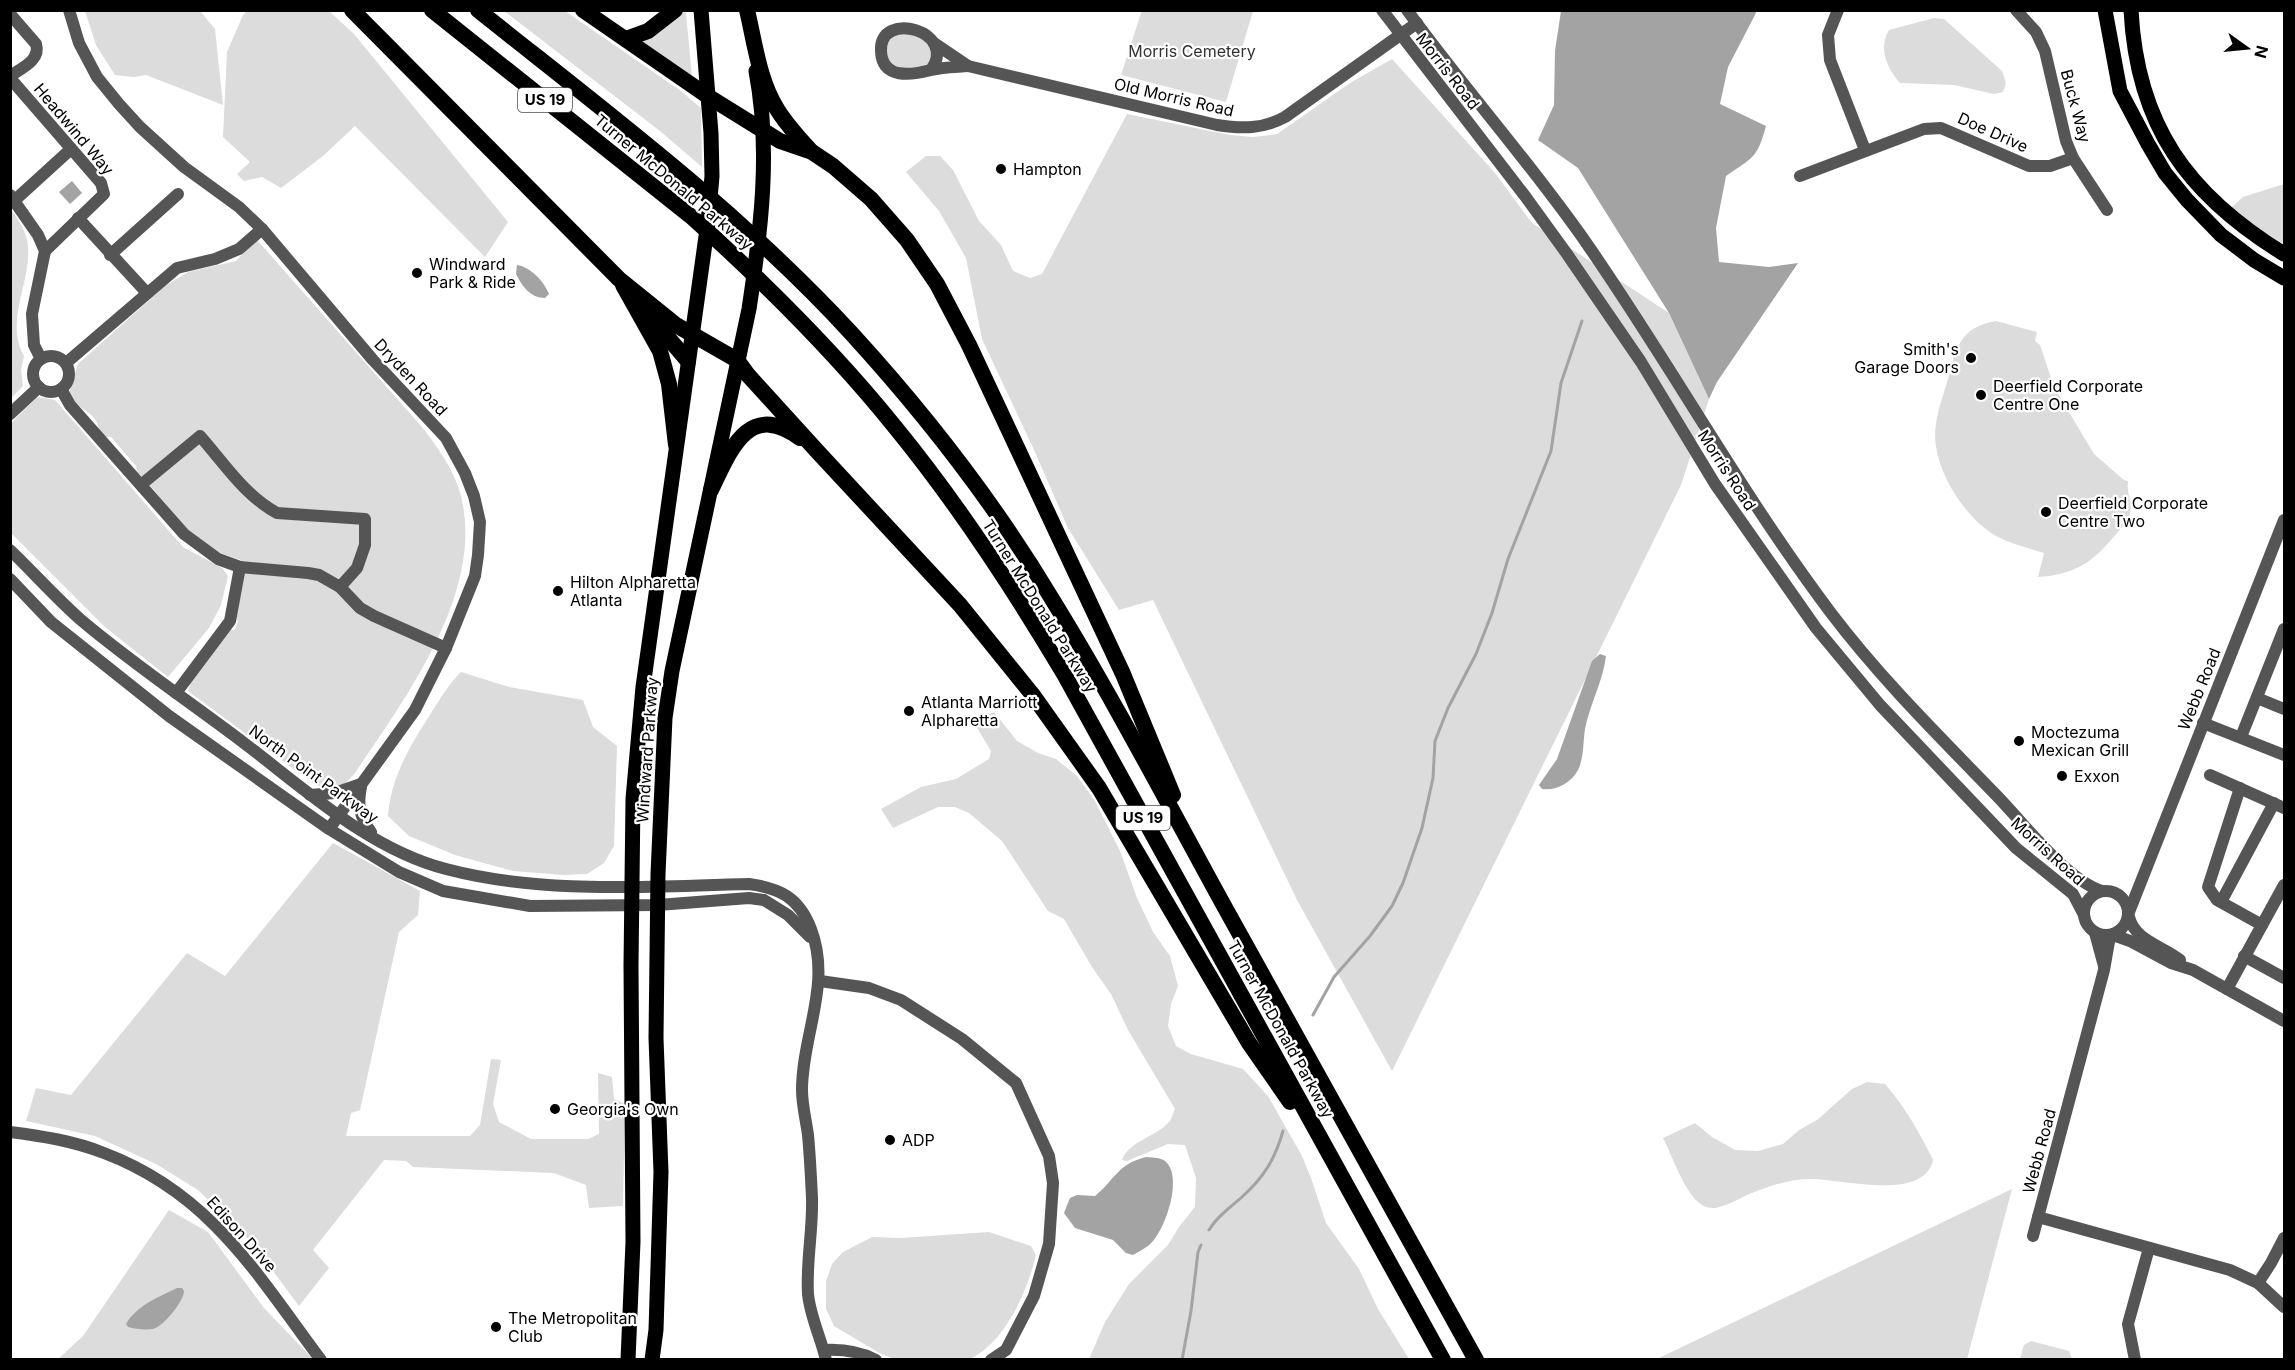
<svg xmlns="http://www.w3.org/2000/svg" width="2295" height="1370" viewBox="0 0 2295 1370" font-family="Inter,sans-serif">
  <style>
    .green { fill: #dcdcdc }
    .water { fill: #a3a3a3 }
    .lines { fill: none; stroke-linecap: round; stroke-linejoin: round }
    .stream { stroke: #a3a3a3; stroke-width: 3 }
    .minor { stroke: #555; stroke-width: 12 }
    .major { stroke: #000; stroke-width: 15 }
    .highway { stroke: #000; stroke-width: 16 }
    .poi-dot { fill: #000; stroke: #fff; stroke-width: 2 }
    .labels { text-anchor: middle; stroke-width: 4.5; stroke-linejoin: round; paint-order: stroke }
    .shield { fill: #fff; stroke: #4c4c4c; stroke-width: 1.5 }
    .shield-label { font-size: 15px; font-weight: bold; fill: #000 }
    .park-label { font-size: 16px; fill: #333; stroke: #fff }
    .street-label { font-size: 16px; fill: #000; stroke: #fff }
    .poi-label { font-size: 16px; fill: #000; stroke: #fff; text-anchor: start }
  </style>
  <rect width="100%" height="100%" fill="#fff"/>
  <g class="green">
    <path d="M248,10L329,11L354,34L508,222L485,257L355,126L323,156L281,188L262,177L244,181L237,174L250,162L223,137L227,52L243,15Z"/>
    <path d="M1142,10L1253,11L1226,102L1121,75Z"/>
    <path d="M85,11H200L215,29L223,105L146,75L134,77L115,75L96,45Z"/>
    <path d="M504,11H565L681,91L701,108L702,167L660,131Z"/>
    <path d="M681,11H684L686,13L692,77L642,42Z"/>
    <path d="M1934,18L1944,19L2002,71L2006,83L2003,92L1994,94L1954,85L1900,83C1887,68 1878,48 1889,30Z"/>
    <path d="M908,32L924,39L934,51L927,67L898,69L888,61L886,44L895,34Z"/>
    <path d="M1392,59L1495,173L1532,223L1669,313L1709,399L1681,485L1392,1071L1297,900L1153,600L1119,610L1068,528L1035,452L982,339L966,258L939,211L906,172L926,156H940L953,170L979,221L1001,245L1013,271L1030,278L1042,274L1127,114L1230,135L1253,137L1277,134L1350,83Z"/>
    <path d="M2284,184V244L2244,220L2231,208L2243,197Z"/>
    <path d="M11,211C15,214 18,220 21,225C45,264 0,314 24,356L21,370L23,386L11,398Z"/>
    <path d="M258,241L422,427C437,446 451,466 459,489C489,587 406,697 355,773C341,790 335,790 315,785L188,691L192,678L228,629L235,630L238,621L233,616L242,578L241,560L214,551L188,533L144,478L138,473L136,466L111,437H104L99,431C99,410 70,409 70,391C70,385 76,372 78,364L165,286L188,272L236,261L249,246Z"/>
    <path d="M1996,321L2037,332L2035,341L2040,345L2054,387L2094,454L2124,480L2128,481C2126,493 2133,502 2130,514C2129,521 2122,527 2117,533C2094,561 2076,575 2038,577L2044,553C2028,548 2011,544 1996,536C1963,517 1929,463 1936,424C1938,409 1944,393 1948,379C1956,348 1960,327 1996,321Z"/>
    <path d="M37,397L55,400L183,547L222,568L228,576L221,605L209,628L168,677L105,627L11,533V423Z"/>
    <path d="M461,672L509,687L583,700L593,727L617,746L614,846L604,863L587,874L563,875L513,871L455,855L409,836L388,816C391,775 412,743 433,710C442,696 449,684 461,672Z"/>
    <path d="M994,712L1017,741L1038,753L1056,759L1077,776L1095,801L1120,851L1137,898L1153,932L1170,956L1178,986L1171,1004L1168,1026L1176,1046L1191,1054L1243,1069L1268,1096L1302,1156L1311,1178L1326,1223L1359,1269L1378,1309L1409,1359H1089L1105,1322L1129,1284L1168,1245L1179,1227L1195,1207L1196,1178L1185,1145L1168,1144L1127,1161L1122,1160C1129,1141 1156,1137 1169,1122C1172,1119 1173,1113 1175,1109L1128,1030L1111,994L1092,967L1064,919L1048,911L1002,841L969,813L955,807H938L893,828L881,809L921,787L956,779L989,759L991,751L973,721Z"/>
    <path d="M333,843L420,891L418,915L399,932L360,1110L351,1113L346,1136H470L480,1125L491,1059L501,1060L493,1104L499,1122L531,1139H588L599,1134L598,1073L612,1077L614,1099L625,1104L623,1206L589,1208L586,1185L554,1173L413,1167L406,1161L384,1160L313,1250L329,1268L299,1306L253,1244L198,1190L156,1164L95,1136L26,1121L36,1088L71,1095L187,953L225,976Z"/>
    <path d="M1867,1082L1885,1084C1905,1107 1920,1133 1933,1160C1924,1202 1842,1179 1811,1179C1788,1179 1766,1187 1745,1196C1737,1200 1728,1205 1719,1207C1715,1209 1706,1208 1702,1205C1685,1195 1672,1155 1663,1138L1695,1123L1712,1137L1735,1150L1758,1151L1783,1144L1799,1130L1817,1120L1852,1089Z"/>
    <path d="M2012,1189L1967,1359H1657Z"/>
    <path d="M169,1210L208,1232L264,1308L313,1359L57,1360L83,1336Z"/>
    <path d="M989,1232L1031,1246L1036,1255C1027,1292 1006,1341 970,1359H894L881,1354L834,1326L826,1309V1281L832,1264L843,1252L872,1237L901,1238Z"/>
    <path d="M2031,1341L2069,1351L2072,1359H2020L2024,1345Z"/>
  </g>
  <g class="water">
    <path d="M1561,11H1757L1728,67L1720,104L1766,126C1757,159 1753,157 1726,176L1716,228L1719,262L1769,267L1798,263L1717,382L1709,399L1669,313L1578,168L1538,140L1554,105L1555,51Z"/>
    <path d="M72,181L82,193L70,204L59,192Z"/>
    <path d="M517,265C531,267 544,282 549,294L545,298C530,298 522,286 516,274Z"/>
    <path d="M1600,654L1606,656C1603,681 1590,704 1585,729C1583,742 1584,758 1578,770C1571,783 1556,791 1542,789L1539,785L1557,759L1592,661Z"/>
    <path d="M1146,1157C1154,1158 1163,1157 1168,1164C1181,1182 1166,1226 1153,1241C1148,1247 1140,1251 1133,1255L1126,1253L1113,1240L1075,1228L1064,1213L1070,1198L1077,1195L1095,1196C1116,1179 1116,1165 1146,1157Z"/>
    <path d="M177,1288H182L184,1291C184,1301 163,1327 153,1329C145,1330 135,1329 128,1327L126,1324C137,1305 159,1297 177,1288Z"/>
  </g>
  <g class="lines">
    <g class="stream">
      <path d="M1313,1015L1334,977L1370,936L1392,906L1403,883L1422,828L1433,778L1435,741L1448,708L1476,654L1492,613L1508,559L1551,451L1561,383L1582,321"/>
      <path d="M1209,1230C1217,1216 1231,1207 1243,1196C1264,1177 1275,1159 1283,1131"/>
      <path d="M1182,1360L1191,1311L1198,1252L1201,1245"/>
    </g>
    <g class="minor">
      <path d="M69,10L79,43L97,77L119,104L140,127L184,167L239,207L262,229L373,360L446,438L465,473L474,496L480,522L478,555L475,576L446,648L415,710L329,829"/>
      <path d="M1382,10L1525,196L1567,254L1641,362L1715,484L1816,628L1880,705L2016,848L2073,894L2084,915"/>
      <path d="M1407,10C1465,90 1531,163 1587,244C1671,365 1742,495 1831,613C1881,679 1940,737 1998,797C2024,824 2067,880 2102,891"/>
      <path d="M1838,10L1828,35L1830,60L1865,150"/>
      <path d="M2016,10L2036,32L2045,51L2066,141L2073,158L2107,210"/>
      <path d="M10,14L36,44C41,60 22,68 10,76"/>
      <path d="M934,43L968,66L1217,125C1242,129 1263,129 1285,117L1417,23"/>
      <path d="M931,70C959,31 879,9 881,51C882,80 912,75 931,70C943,67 956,67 968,66"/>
      <path d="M10,78L101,183L104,194L45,251"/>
      <path d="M1800,176L1924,129L1941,128L2029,166H2050L2073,158"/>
      <path d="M10,195L38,235L45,251L32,314L34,345L41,359"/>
      <path d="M15,200L71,149"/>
      <path d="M78,218L147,293"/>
      <path d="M110,255L178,194"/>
      <circle cx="51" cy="374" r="18"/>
      <path d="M66,363L177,268L215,259L239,249L262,229"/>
      <path d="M61,389L70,405L184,534L218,559L240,567L308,573L319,575L340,587L360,608L374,616L446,648"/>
      <path d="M10,414L39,387"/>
      <path d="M142,484L200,436C224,463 244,495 277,513L365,519V545L357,568L340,587"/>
      <path d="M10,550C34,573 56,598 81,620C133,664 190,702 244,743C306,790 369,849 446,869C545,895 648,886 749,884C779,888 799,897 811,929C832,984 802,1035 802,1090C802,1105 806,1120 808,1135C810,1156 811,1177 812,1198C813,1230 806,1262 808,1294C810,1316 821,1338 826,1360"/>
      <path d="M10,579L51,622L169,716L329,829L399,872L443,891L530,906L658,905L749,898L764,900L788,915L810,937"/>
      <path d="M176,693L230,621L240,567"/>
      <path d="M2257,698L2284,709"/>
      <path d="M2203,723L2284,755"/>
      <path d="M2241,737L2284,629"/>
      <path d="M2210,775L2284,808"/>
      <path d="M361,787C357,806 360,817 371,832"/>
      <path d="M2240,788L2208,887L2217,900L2262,925"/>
      <path d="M310,795L335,793L361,784"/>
      <circle cx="2106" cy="913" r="22"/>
      <path d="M2221,902L2274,803"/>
      <path d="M2129,912L2284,520"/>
      <path d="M2129,917C2135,941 2163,946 2180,960"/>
      <path d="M2095,933L2104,966"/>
      <path d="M2113,935L2130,941L2171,963L2193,970L2284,1021"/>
      <path d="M2244,956L2284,978"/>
      <path d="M820,981L869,988L901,1000L962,1039L1016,1083L1049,1156L1053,1183L1049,1244L1034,1296L1006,1350L991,1360"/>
      <path d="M2227,989L2284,885"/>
      <path d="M10,1132C42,1136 74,1141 104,1153C210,1193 256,1273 321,1360"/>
      <path d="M2038,1217L2230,1270L2258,1283L2284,1307"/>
      <path d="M2033,1236L2104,970L2110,936"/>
      <path d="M2258,1283L2271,1263L2284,1238"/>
      <path d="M824,1350C843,1349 859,1351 876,1360"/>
      <path d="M2135,1360L2128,1324L2149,1248"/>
    </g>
    <g class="major">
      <path d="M2105,10L2120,91L2148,144L2165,173L2187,200L2221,235L2254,260L2284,278"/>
      <path d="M2131,10C2137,126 2188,195 2284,254"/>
      <path d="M628,1360L633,1242L631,965L633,799L643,687L708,222L712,176L711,133L701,10"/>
      <path d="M652,1360L656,1330L661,1172L656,1038L658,874L665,718L672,671L749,309C761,230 771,150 756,71"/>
    </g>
    <g class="highway">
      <path d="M352,10L619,279L676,325L737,360L748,375L817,451L960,605L1032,694L1099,788L1249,1043L1290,1102"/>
      <path d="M432,10L693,218C765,283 834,351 895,427C958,504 1013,588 1064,674L1443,1360"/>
      <path d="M478,10C607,113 740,212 852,334C926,415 995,504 1052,599C1113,698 1167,802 1223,904C1306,1056 1392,1207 1476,1360"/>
      <path d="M583,10L709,97L780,141L812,152L833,166L871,199L907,240L937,284L969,345L1123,674L1173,795"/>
      <path d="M747,10C755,44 759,80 777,109C786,124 798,137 810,150"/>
      <path d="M626,39L648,31L675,10"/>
      <path d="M623,285L660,351L669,384L676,445"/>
      <path d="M653,313L658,326L688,361"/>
      <path d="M711,490C730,451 748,400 800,438"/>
    </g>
  </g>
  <g class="poi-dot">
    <circle cx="1001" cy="169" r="6"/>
    <circle cx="417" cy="273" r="6"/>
    <circle cx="1971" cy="358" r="6"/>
    <circle cx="1981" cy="395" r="6"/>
    <circle cx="2046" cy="512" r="6"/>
    <circle cx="558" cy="591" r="6"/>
    <circle cx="909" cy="711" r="6"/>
    <circle cx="2019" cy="741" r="6"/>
    <circle cx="2062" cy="776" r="6"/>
    <circle cx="555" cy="1109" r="6"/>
    <circle cx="890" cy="1140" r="6"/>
    <circle cx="496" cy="1327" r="6"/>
  </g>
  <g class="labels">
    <g class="shield">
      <rect x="518" y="88" width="54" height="24" rx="4.5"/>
      <rect x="1116" y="806" width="54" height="24" rx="4.5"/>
    </g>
    <g class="shield-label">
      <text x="545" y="105">US 19</text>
      <text x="1143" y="823">US 19</text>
    </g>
    <g class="park-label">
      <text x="1192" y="57">Morris Cemetery</text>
    </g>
    <g class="street-label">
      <text transform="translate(1448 71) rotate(52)" y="6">Morris Road</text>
      <text transform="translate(1174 97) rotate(13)" y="6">Old Morris Road</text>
      <text transform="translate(2076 106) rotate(75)" y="6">Buck Way</text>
      <text transform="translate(74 129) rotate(50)" y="6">Headwind Way</text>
      <text transform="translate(1993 132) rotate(24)" y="6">Doe Drive</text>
      <text transform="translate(674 182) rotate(40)" y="6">Turner McDonald Parkway</text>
      <text transform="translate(411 377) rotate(47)" y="6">Dryden Road</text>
      <text transform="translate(1727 470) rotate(57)" y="6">Morris Road</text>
      <text transform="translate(1040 606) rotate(58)" y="6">Turner McDonald Parkway</text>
      <text transform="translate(2199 689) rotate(-68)" y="6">Webb Road</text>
      <text transform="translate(647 750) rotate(-86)" y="6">Windward Parkway</text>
      <text transform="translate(314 774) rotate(36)" y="6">North Point Parkway</text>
      <text transform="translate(2048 851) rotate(42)" y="6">Morris Road</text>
      <text transform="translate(1281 1029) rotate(61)" y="6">Turner McDonald Parkway</text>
      <text transform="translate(2039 1151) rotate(-75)" y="6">Webb Road</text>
      <text transform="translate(242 1234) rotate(48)" y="6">Edison Drive</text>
    </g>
    <g class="poi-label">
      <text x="1013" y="175">Hampton</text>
      <text x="429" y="270">Windward<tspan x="429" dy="18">Park &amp; Ride</tspan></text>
      <text x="1959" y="355" text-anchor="end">Smith's<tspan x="1959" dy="18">Garage Doors</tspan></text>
      <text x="1993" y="392">Deerfield Corporate<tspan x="1993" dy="18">Centre One</tspan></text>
      <text x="2058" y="509">Deerfield Corporate<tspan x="2058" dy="18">Centre Two</tspan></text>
      <text x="570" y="588">Hilton Alpharetta<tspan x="570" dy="18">Atlanta</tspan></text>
      <text x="921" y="708">Atlanta Marriott<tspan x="921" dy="18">Alpharetta</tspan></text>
      <text x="2031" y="738">Moctezuma<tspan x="2031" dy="18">Mexican Grill</tspan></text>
      <text x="2074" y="782">Exxon</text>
      <text x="567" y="1115">Georgia's Own</text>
      <text x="902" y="1146">ADP</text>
      <text x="508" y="1324">The Metropolitan<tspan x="508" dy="18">Club</tspan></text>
    </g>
  </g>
  <rect width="2295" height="1370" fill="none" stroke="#000000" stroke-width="24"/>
  <g transform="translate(2247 48) rotate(105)" stroke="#ffffff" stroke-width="4.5" paint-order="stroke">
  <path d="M0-4.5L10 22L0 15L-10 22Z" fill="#000000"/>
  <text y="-9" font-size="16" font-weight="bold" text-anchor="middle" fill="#000000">N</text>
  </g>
</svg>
